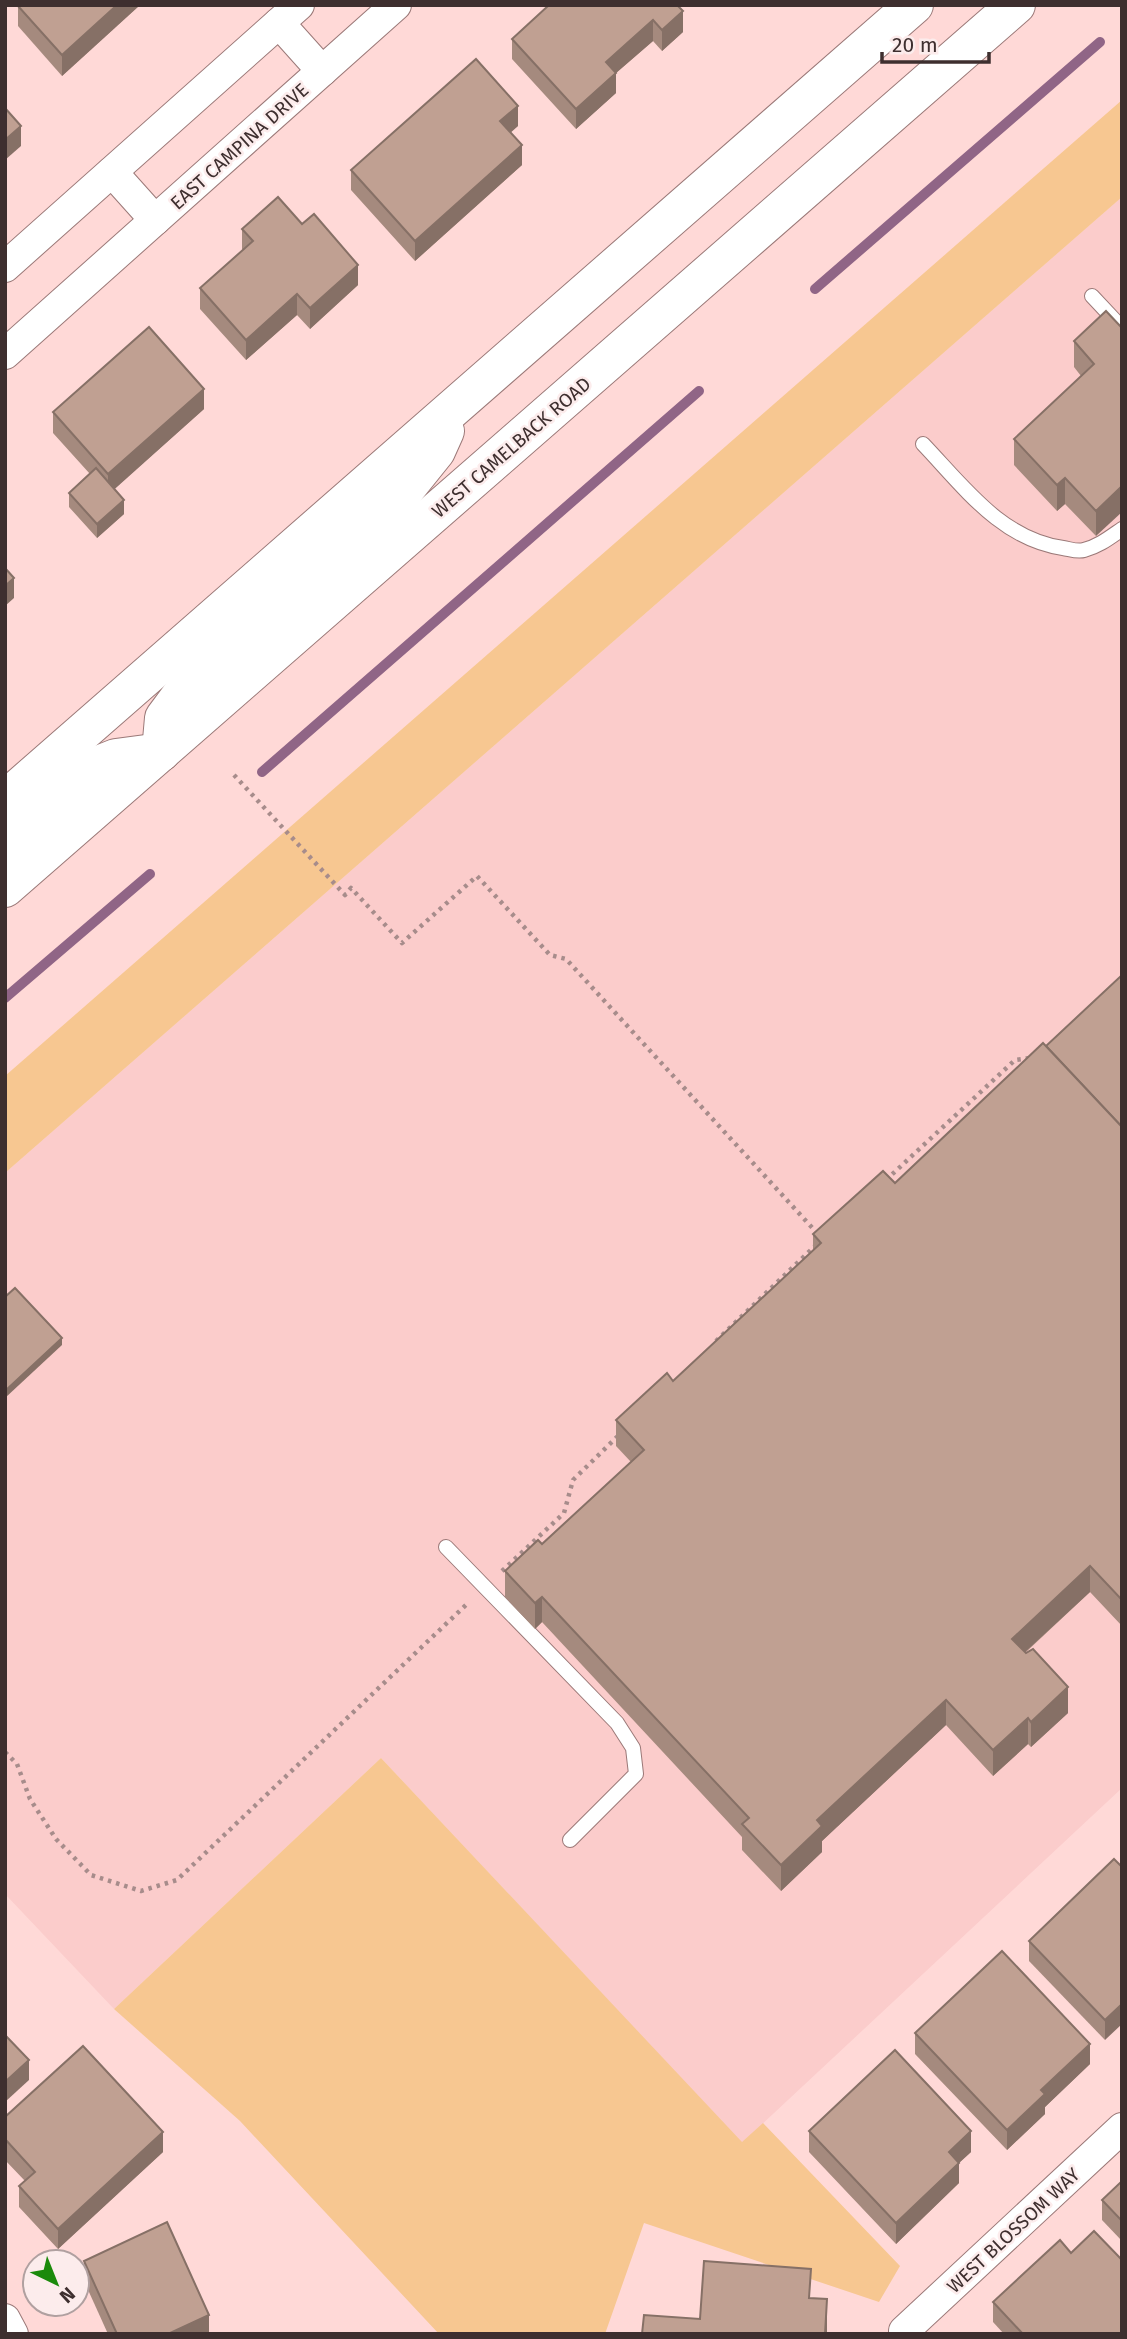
<svg xmlns="http://www.w3.org/2000/svg" width="1127" height="2339" viewBox="0 0 1127 2339" font-family="'Fira Sans',sans-serif">
  <style>
    .built { fill: #fbcccb }
    .green { fill: #f7c791 }
    .lines { fill: none; stroke-linecap: round; stroke-linejoin: round }
    .stream { stroke: #906586; stroke-width: 10 }
    .lane-casing { stroke: #9b7978; stroke-width: 16 }
    .street-casing { stroke: #9b7978; stroke-width: 32 }
    .primary-casing { stroke: #9b7978; stroke-width: 40 }
    .path { stroke: #a78c8b; stroke-width: 4.5; stroke-dasharray: 3.5 5; stroke-linecap: butt }
    .lane { stroke: #fff; stroke-width: 14 }
    .street { stroke: #fff; stroke-width: 30 }
    .primary { stroke: #fff; stroke-width: 38 }
    .wall { fill: #a58a7e }
    .shaded-wall { fill: #867066 }
    .building { fill: #c0a092; stroke: #867066; stroke-width: 2 }
    .labels { text-anchor: middle; stroke-width: 5; stroke-linejoin: round; paint-order: stroke }
    .street-label { font-size: 19px; fill: #3e2f2f; stroke: #fcecec }
  </style>
  <rect width="100%" height="100%" fill="#ffd9d7"/>
  <path class="built" d="M1122,197V1788L742,2143L381,1758L114,2009L5,1894V1173Z"/>
  <g class="green">
    <path d="M1122,100V197L5,1173V1076Z"/>
    <path d="M381,1758L742,2142L763,2123L900,2266L879,2302L644,2223L605,2334H439L240,2121L114,2009Z"/>
  </g>
  <g class="lines">
    <g class="stream">
      <path d="M815,289L1100,42"/>
      <path d="M262,772L699,391"/>
      <path d="M5,998L150,874"/>
    </g>
    <defs>
      <g id="lane">
        <path d="M1092,296L1122,328"/>
        <path d="M923,444C964,487 1001,539 1063,548C1070,549 1077,552 1084,550C1099,546 1109,538 1122,529"/>
        <path d="M446,1547L617,1723L633,1748L636,1774L570,1840"/>
      </g>
      <g id="street">
        <path d="M279,23L322,71"/>
        <path d="M112,172L155,220"/>
        <path d="M5,267L299,5"/>
        <path d="M5,354L396,5"/>
        <path d="M5,2319L13,2334"/>
        <path d="M906,2334L904,2331L1122,2128"/>
      </g>
      <g id="primary">
        <path d="M161,752L164,718L190,683L387,512L436,451L445,431"/>
        <path d="M5,800L914,5"/>
        <path d="M5,844L96,766L116,758L161,752"/>
        <path d="M5,888L1016,5"/>
      </g>
    </defs>
    <use href="#lane" class="lane-casing"/>
    <use href="#street" class="street-casing"/>
    <use href="#primary" class="primary-casing"/>
    <g class="path">
      <path d="M234,775L345,895L351,888L402,943L477,876L550,955L566,959L818,1234"/>
      <path d="M886,1180L1015,1060L1030,1058"/>
      <path d="M716,1341L816,1245"/>
      <path d="M502,1571L564,1513L573,1480L619,1435"/>
      <path d="M5,1752L17,1764L30,1799L56,1839L91,1875L141,1891L177,1880L468,1603"/>
    </g>
    <use href="#lane" class="lane"/>
    <use href="#street" class="street"/>
    <use href="#primary" class="primary"/>
  </g>
  <g class="wall">
    <path d="M19,5H140L62,76L18,26V6Z"/>
    <path d="M677,5L683,32L662,51L653,41L616,73V93L576,129L512,59V39Z"/>
    <path d="M518,126L510,132L522,165L415,261L351,190V170Z"/>
    <path d="M302,224L358,285L310,329L297,315L246,360L200,309V288L243,250L242,249V229Z"/>
    <path d="M1122,328L1096,536L1065,504L1057,511L1014,465V439L1081,376L1074,367V341Z"/>
    <path d="M204,409L114,489L124,514L97,538L69,507V493L90,474L53,433V412Z"/>
    <path d="M1122,975V1626L1090,1592L1026,1652L1068,1713L1031,1747L1028,1744L993,1776L946,1725L822,1841V1852L781,1891L742,1850V1837L542,1622L535,1629L505,1597V1571L542,1544L631,1462L616,1446V1420L673,1381L813,1250V1234L895,1183L1046,1046Z"/>
    <path d="M1122,1867L1105,2040L1029,1961V1941Z"/>
    <path d="M915,2033L1090,2064L1045,2107V2114L1007,2150L915,2054Z"/>
    <path d="M5,2117L163,2152L58,2249L19,2207V2186L25,2181L5,2160Z"/>
    <path d="M809,2131L971,2152L959,2163V2183L896,2244L809,2152Z"/>
    <path d="M1122,2181V2241L1102,2220V2200Z"/>
    <path d="M1071,2253L1122,2334H1004L993,2322V2302Z"/>
    <path d="M84,2261L209,2334H108L84,2281Z"/>
  </g>
  <g class="shaded-wall">
    <path d="M117,5H140L62,76V55Z"/>
    <path d="M683,11V32L662,51V30Z"/>
    <path d="M653,20V41L616,73V93L576,129V109L606,62Z"/>
    <path d="M518,106V126L500,142V121Z"/>
    <path d="M21,126V146L5,160V140Z"/>
    <path d="M522,145V165L415,261V241Z"/>
    <path d="M358,265V285L310,329V308Z"/>
    <path d="M297,294V315L246,360V340Z"/>
    <path d="M204,389V409L108,495V474Z"/>
    <path d="M1065,478V504L1057,511V485Z"/>
    <path d="M1122,486V512L1096,536V511Z"/>
    <path d="M124,500V514L97,538V524Z"/>
    <path d="M14,578V598L5,606V586Z"/>
    <path d="M62,1338V1345L5,1398V1391Z"/>
    <path d="M1090,1566V1592L1012,1664V1639Z"/>
    <path d="M542,1597V1622L535,1629V1603Z"/>
    <path d="M1068,1687V1713L1031,1747V1722Z"/>
    <path d="M946,1700V1725L822,1841V1852L781,1891V1865L817,1820Z"/>
    <path d="M1028,1718V1744L993,1776V1750Z"/>
    <path d="M1122,2004V2024L1105,2040V2020Z"/>
    <path d="M1090,2044V2064L1045,2107V2114L1007,2150V2130L1041,2090Z"/>
    <path d="M29,2060V2080L5,2102V2082Z"/>
    <path d="M971,2131V2152L949,2172V2152Z"/>
    <path d="M163,2132V2152L58,2249V2229Z"/>
    <path d="M959,2163V2183L896,2244V2223Z"/>
    <path d="M827,2299V2334H825Z"/>
    <path d="M209,2315V2334H168Z"/>
  </g>
  <g class="building">
    <path d="M19,5H117L62,55L18,6Z"/>
    <path d="M549,5H677L683,11L662,30L653,20L606,62L616,73L576,109L512,39Z"/>
    <path d="M476,59L518,106L500,121L522,145L415,241L351,170Z"/>
    <path d="M5,108L21,126L5,140Z"/>
    <path d="M278,197L302,224L314,214L358,265L310,308L297,294L246,340L200,288L253,241L242,229Z"/>
    <path d="M1106,311L1122,328V486L1096,511L1065,478L1057,485L1014,439L1094,364L1074,341Z"/>
    <path d="M149,327L204,389L108,474L53,412Z"/>
    <path d="M96,468L124,500L97,524L69,493Z"/>
    <path d="M5,568L14,578L5,586Z"/>
    <path d="M1122,975V1127L1046,1046Z"/>
    <path d="M1043,1043L1122,1127V1600L1090,1566L1012,1639L1026,1653L1033,1649L1068,1687L1031,1722L1028,1718L993,1750L946,1700L817,1820L822,1826L781,1865L742,1824L749,1818L542,1597L535,1603L505,1571L538,1540L542,1544L644,1450L616,1420L667,1373L673,1381L821,1243L813,1234L883,1171L895,1183Z"/>
    <path d="M15,1288L62,1338L5,1391V1297Z"/>
    <path d="M1114,1859L1122,1867V2004L1105,2020L1029,1941Z"/>
    <path d="M1002,1951L1090,2044L1041,2090L1045,2094L1007,2130L915,2033Z"/>
    <path d="M5,2035L29,2060L5,2082Z"/>
    <path d="M83,2046L163,2132L58,2229L19,2186L35,2172L5,2139V2117Z"/>
    <path d="M895,2050L971,2131L949,2152L959,2163L896,2223L809,2131Z"/>
    <path d="M1122,2181V2221L1102,2200Z"/>
    <path d="M167,2222L209,2315L168,2334H117L84,2261Z"/>
    <path d="M1094,2231L1122,2260V2334H1023L993,2302L1060,2240L1071,2253Z"/>
    <path d="M704,2261L811,2269L809,2298L827,2299L825,2334H642L644,2315L700,2319Z"/>
  </g>
  <g class="labels">
    <g class="street-label">
      <text transform="translate(239 146) rotate(-42)" y="7">EAST CAMPINA DRIVE</text>
      <text transform="translate(511 447) rotate(-41)" y="7">WEST CAMELBACK ROAD</text>
      <text transform="translate(1013 2230) rotate(-43)" y="7">WEST BLOSSOM WAY</text>
    </g>
  </g>
  <rect width="1127" height="2339" fill="none" stroke="#3e2f2f" stroke-width="14"/>
  <g transform="translate(56 2283) rotate(137)"><circle r="33" fill="#fcecec" stroke="#b0a0a0" stroke-width="2"/>
  <path d="M0-5L12 26L0 18L-12 26Z" fill="#1b8a0b"/>
  <text y="-10" font-size="19" font-weight="bold" text-anchor="middle" fill="#3e2f2f">N</text>
  </g>
  <path d="M882 52v10h107v-10" fill="none" stroke="#3e2f2f" stroke-width="3.5"/>
  <text x="892" y="52" font-size="21" fill="#3e2f2f" stroke="#fcecec" stroke-width="5" paint-order="stroke">20 m</text>
</svg>
